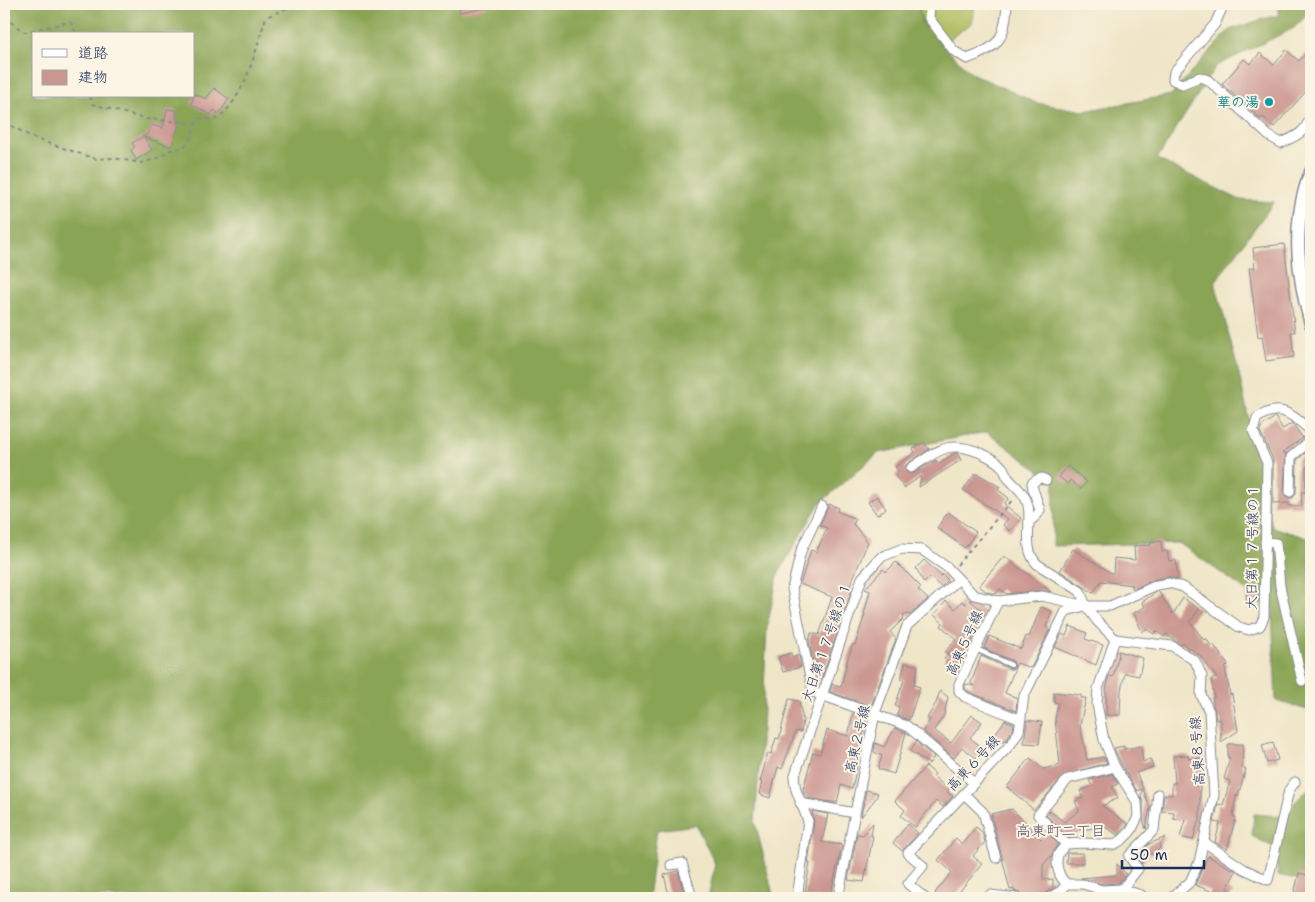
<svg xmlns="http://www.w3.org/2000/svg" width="1315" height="902" viewBox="0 0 1315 902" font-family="'Shantell Sans','Klee One',sans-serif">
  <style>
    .green { fill: #adbc5e; stroke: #64765e }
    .forest { fill: #8aa455; stroke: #526a5a; fill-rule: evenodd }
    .building { fill: #ca9690 }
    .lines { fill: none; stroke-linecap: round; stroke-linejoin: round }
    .lane-casing { stroke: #858a92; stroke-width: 7 }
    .street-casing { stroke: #858a92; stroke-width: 11 }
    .secondary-casing { stroke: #858a92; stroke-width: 15 }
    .path { stroke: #858a92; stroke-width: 2; stroke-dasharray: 4 4; stroke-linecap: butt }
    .lane { stroke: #fff; stroke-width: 4.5 }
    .street { stroke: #fff; stroke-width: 9 }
    .secondary { stroke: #fff; stroke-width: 12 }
    .culture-dot { fill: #0f9aa8; stroke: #fcf5e5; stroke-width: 2 }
    .labels { text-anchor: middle; stroke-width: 4; stroke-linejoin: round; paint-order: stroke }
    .culture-label { font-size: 14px; font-weight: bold; fill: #0d838f; stroke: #fcf5e5; text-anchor: end }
    .street-label { font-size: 14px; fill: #1b2f5e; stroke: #fcf5e5 }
    .neighbourhood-label { font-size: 15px; fill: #585370; stroke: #fcf5e5 }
  </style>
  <rect width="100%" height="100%" fill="#fcf5e5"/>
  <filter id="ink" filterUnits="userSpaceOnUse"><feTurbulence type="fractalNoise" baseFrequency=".02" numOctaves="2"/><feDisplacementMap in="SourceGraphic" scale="10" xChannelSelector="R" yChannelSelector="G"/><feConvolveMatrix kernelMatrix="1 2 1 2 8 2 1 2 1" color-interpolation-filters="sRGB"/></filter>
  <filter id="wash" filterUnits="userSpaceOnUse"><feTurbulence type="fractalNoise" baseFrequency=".0096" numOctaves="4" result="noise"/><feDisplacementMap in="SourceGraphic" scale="20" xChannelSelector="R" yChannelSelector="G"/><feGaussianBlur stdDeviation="1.12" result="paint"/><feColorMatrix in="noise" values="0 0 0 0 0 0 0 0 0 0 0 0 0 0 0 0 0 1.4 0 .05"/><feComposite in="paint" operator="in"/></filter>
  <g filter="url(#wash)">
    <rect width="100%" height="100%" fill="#efe5c7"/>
    <path class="green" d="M920,4H975L972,23L935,49L918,12Z"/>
    <g class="forest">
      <path d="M4,4H918L923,26L971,73L1036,103L1084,111L1171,95L1229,30L1263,19L1279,15V4H1311V11L1294,28L1216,66L1157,159L1240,200L1274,202L1215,282L1239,374L1272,527L1311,539V711L1276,701L1272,609L1179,543L1053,546L1054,482L987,432L878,453L819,504L778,574L767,627L762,729L755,822L774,898H708L715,864L696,825L657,830L648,898H4ZM34,34H194V96H34Z"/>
      <path d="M1311,786V855L1301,880L1278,875L1275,848L1252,836L1254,814L1281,816Z"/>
    </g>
    <g id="blocks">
      <g class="building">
        <path d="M458,4H485L486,8L460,13Z"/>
        <path d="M1311,47V86L1274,127L1263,117L1261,119L1222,84L1244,59L1250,64L1260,53L1274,65L1286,50L1299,61Z"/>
        <path d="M214,88L229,99L219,114L214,110L211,115L191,104L195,94L206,99Z"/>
        <path d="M167,109L176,110L177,124L179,125L171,147L144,137L152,150L136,160L131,150L135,147L132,143L149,133L151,125L163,128Z"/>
        <path d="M1284,244L1295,332H1291L1294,357L1266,361L1262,336L1258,337L1249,268H1255L1253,248Z"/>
        <path d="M1275,417L1283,429L1292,423L1303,438L1282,453H1286L1284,492L1287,498H1293L1296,493L1297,460L1305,453L1311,454V467H1306V492H1301L1302,506H1289V503L1273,504V459L1260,431L1261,427Z"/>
        <path d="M924,442L929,449L906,465L905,469L908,473H914L936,460L938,464L955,453H957L961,460L919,487L921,476L904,488L895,475L899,472L895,467L915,452L913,449Z"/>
        <path d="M1068,466L1087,482L1081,489L1070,480L1068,484L1059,477Z"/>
        <path d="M975,474H978L1000,487L998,490L1009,498L1004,504L1021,518L1010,531L1003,525L1008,519L963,490Z"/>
        <path d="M877,496L886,509L877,515L868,502Z"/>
        <path d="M829,504L839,508L837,511L856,519L853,524L868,542L849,588L852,589L822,678L816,676L815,669L817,662L813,663L809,641L811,633L819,635L832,597L800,584L811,550L816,552L827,528L820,525Z"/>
        <path d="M948,512L976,532L965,548L937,528Z"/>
        <path d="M1161,541L1162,552L1167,551L1169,561L1176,560L1178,579L1168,577L1156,579L1133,589L1132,585L1101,581L1093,593L1060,571L1073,549L1113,574L1114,558L1135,560L1134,546L1151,545L1150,543Z"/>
        <path d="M1004,556L1029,575L1051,592L1041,590L1007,594L1000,589L996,594L987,592L979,586Z"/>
        <path d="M924,560L941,576L942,574L948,580L941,587L930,577L924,583L916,568Z"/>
        <path d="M896,562L921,587L918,590L928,599L910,615L904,614L903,619L890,632L896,639L871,706L830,692L832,684L841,687L848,658L853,644L855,645L865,614H864L870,591L865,589L883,569L886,572Z"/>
        <path d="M1247,589L1258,590V602L1246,601Z"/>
        <path d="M1158,591L1173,614L1183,598L1199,609L1190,622L1204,640L1206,638L1211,646L1213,644L1228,665L1225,668L1230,695L1232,694L1238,731L1221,742V719L1216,720L1212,698L1214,697L1211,679L1217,678L1198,653L1197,655L1190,648L1188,649L1183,643L1181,645L1166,634L1164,637L1156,631L1154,634L1146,629L1142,632L1134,613L1145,607L1142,602Z"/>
        <path d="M970,600L985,613L957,671L944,659L948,654L945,652L956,639L941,626L943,623L934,615L946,601L955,609L962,601L966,604Z"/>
        <path d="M1041,607L1052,611L1046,627L1050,629L1031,668L1017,663L1005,693L1017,698L1016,711L969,692L965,688V685L966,684L974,686L971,683L981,656L1009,669H1013L1015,666L1013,661L984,648L989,636L1021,649L1026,636L1029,637Z"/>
        <path d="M1070,626L1087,633L1085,639L1103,645L1096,665L1055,647L1062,634L1066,636Z"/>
        <path d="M1118,651L1143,658L1139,676L1125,673L1121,690L1120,715H1106V690L1109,676L1113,677L1119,654Z"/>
        <path d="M791,653L792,658L799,655L801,667L783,672L778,657Z"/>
        <path d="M905,663L918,666L914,685L920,687L909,720L897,716L899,707L895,706L904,680L901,679Z"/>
        <path d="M940,691L948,697L944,715L934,730L951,743L972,715L982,722L970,738L983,748L976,758L962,747L954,758L923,731L930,720L927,718L936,703Z"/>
        <path d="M1054,692L1081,695V698H1086L1080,725L1087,760L1104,757L1107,763L1064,775L1034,810L1007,787L1030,758L1043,769L1060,765L1055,719L1058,703L1054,702Z"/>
        <path d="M789,699L799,701L803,720L801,732L796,731L782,769L778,767L770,798L759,794L762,782H760L768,753L771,754L776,738L779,739Z"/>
        <path d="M853,713L867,718L852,789L841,785L837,803L806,798L803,790L813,752L820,754L827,730L848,736Z"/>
        <path d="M1005,720L1014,724L1013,729L1005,741L997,740L993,737Z"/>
        <path d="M1027,720L1042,722L1039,744L1024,743Z"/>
        <path d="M895,728L906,733L894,774L878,769L882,756L874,752L875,743L884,747Z"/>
        <path d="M916,742L934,757L929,764L910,751Z"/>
        <path d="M1273,742L1278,760L1267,763L1262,745Z"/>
        <path d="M1228,744H1243L1242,768L1246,769L1238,796L1236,795L1233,817H1236L1227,849L1215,842L1220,823L1214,822L1218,804L1223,805L1230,781L1224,779L1230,758H1228Z"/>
        <path d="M1124,746V749L1141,746L1143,762L1150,759L1153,767L1136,773L1138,776L1150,808L1146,829L1143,820V802L1141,797L1142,789L1137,791L1121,764L1114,748Z"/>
        <path d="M1188,755L1189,759L1203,758L1204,772H1200V822H1198L1193,840L1180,837L1185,820L1173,818L1174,812L1162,811L1164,795H1172V783H1175L1173,756Z"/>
        <path d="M926,766L935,774L933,776L949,790L947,792L953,796L943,807L936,801L915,827L901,816L905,810L895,801Z"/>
        <path d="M1112,774L1118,784L1112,787L1118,798L1102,806L1128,824L1118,835L1105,827L1078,830L1069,838L1046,815L1050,811L1064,822L1079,811L1075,801L1083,798L1080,791L1092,786L1089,780Z"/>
        <path d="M866,790L878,793L876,798L861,817Z"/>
        <path d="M1012,809L1041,839L1047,833L1058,844L1051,856L1043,865V880L1053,879V888L1044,894L1023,896L1020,893L1014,891V889L1010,890L991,814Z"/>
        <path d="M812,811L828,814L822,842L842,845L830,898H804L810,863H808L814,822Z"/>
        <path d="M873,823L871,836H873L864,882L848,880L857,834L863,835Z"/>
        <path d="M908,824L918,833L902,851L893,843Z"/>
        <path d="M976,827L982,832L985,842L973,856L982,864L954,898H941L935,893L952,872L938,860L956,838L962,844Z"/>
        <path d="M1166,837L1160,844V848L1153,855L1151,853L1141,863L1137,857L1149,844Z"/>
        <path d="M1067,853H1083V863H1066Z"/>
        <path d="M1208,856L1236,871L1227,889L1233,892L1230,898H1207L1211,891L1195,885Z"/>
        <path d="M1117,864L1126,874L1119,883L1103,884L1081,878L1117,875Z"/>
        <path d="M678,871L680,878L685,898H671L669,895L664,875Z"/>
        <path d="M1299,873L1311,876V898L1305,896V898H1293Z"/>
      </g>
    </g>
  </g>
  <g filter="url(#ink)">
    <use href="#blocks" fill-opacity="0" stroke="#858a92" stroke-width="1"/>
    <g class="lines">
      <defs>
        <path id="lane" d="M976,649L1011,665"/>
        <g id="street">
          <path d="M930,4L929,18L954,51L967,59C1000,47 1005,38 1007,4"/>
          <path d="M1224,4L1215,24L1174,72L1173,80L1182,84L1200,77L1208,80L1269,136L1281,143C1297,136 1305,133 1311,116"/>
          <path d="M911,468C938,451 948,439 981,453C989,457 997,460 1003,468C1005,471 1006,475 1008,478C1016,487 1025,493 1028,505C1032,525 1022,548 1037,564L1080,591L1086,606L1097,621L1115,639L1172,646L1195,661L1202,676L1201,695L1209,711L1214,795L1199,862L1190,882L1171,898"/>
          <path d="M1290,492L1291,457L1311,440"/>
          <path d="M822,506L801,551L792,589L813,692L907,726L974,783"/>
          <path d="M1029,522L1037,515L1040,510L1033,489L1032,483L1038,479L1042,478L1046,480"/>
          <path d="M1265,542L1276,543L1280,586L1302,681"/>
          <path d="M998,601L959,684V691L965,697L1019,719"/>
          <path d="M964,794L983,812L996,858"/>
          <path d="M800,803L855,813"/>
          <path d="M1204,842L1244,869L1268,880L1289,790L1295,782"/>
          <path d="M1066,844L1038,815L1068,779L1115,767"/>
          <path d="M671,865L682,863L692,898"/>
          <path d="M1067,884C1059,878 1055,865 1058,855C1059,852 1064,847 1066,844L1084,843L1113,845L1122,840L1131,831L1138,817L1137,802L1115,767L1104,740L1097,704L1098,689L1115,639"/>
          <path d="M1122,889L1138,869L1129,856L1154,830L1158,794"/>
          <path d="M797,898L808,821L796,790L794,778L862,578L881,557L901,549L922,550L948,568L974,595L998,601L1042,596L1086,606H1110L1157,585L1169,583L1183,587L1239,627L1249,630L1260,626L1264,617L1267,463L1253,431L1257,418C1281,402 1292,415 1311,431"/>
          <path d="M838,898L875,713L907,626L958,580"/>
          <path d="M925,898L908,884L923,866L908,853L1011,744L1019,731L1024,696L1066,611L1081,607"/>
          <path d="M987,898L990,895L1017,898"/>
          <path d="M1049,898L1061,891L1067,884H1083L1102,890L1122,889L1141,895L1144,898"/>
        </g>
        <path id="secondary" d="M1311,172C1291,222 1297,274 1311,324"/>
      </defs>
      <use href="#lane" class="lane-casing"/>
      <use href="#street" class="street-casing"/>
      <use href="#secondary" class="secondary-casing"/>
      <g class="path">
        <path d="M4,17L24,32L70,22L74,27L75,34"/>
        <path d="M90,96L92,104L146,119L196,123L199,118L215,120C246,99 255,51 266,17L298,4"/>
        <path d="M4,122L36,139L96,159L113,158L142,163L158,158L171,150L183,148L191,138L196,123"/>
        <path d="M957,565L1014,498"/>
      </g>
      <use href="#lane" class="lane"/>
      <use href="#street" class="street"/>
      <use href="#secondary" class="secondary"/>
    </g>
  </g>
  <circle class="culture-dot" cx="1269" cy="102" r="5"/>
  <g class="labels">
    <g class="culture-label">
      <text x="1259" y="107">華の湯</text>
    </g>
    <g class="street-label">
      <text transform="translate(1252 547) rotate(-89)" y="5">大日第１７号線の１</text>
      <text transform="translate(826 642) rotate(-71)" y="5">大日第１７号線の１</text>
      <text transform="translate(964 643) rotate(-66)" y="5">高東５号線</text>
      <text transform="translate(857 739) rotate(-77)" y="5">高東２号線</text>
      <text transform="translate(1197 751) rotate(-94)" y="5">高東８号線</text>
      <text transform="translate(973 763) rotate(-47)" y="5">高東６号線</text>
    </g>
    <g class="neighbourhood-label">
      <text x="1061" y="836">高東町二丁目</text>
    </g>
  </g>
  <rect width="1315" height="902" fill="none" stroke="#fcf5e5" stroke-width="20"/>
  <rect x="32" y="32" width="162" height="65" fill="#fcf5e5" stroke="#a2a6af"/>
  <rect x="42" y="49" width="25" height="8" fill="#ffffff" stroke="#a2a6af"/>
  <text x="78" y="58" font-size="15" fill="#1b2f5e">道路</text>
  <rect x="42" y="70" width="25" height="15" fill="#ca9690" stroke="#a2a6af"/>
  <text x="78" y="82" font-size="15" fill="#1b2f5e">建物</text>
  <path d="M1122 860v8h82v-8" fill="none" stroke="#1b2f5e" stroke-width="2.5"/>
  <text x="1130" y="860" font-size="15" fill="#1b2f5e" stroke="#fcf5e5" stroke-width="4" paint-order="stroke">50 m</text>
</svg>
